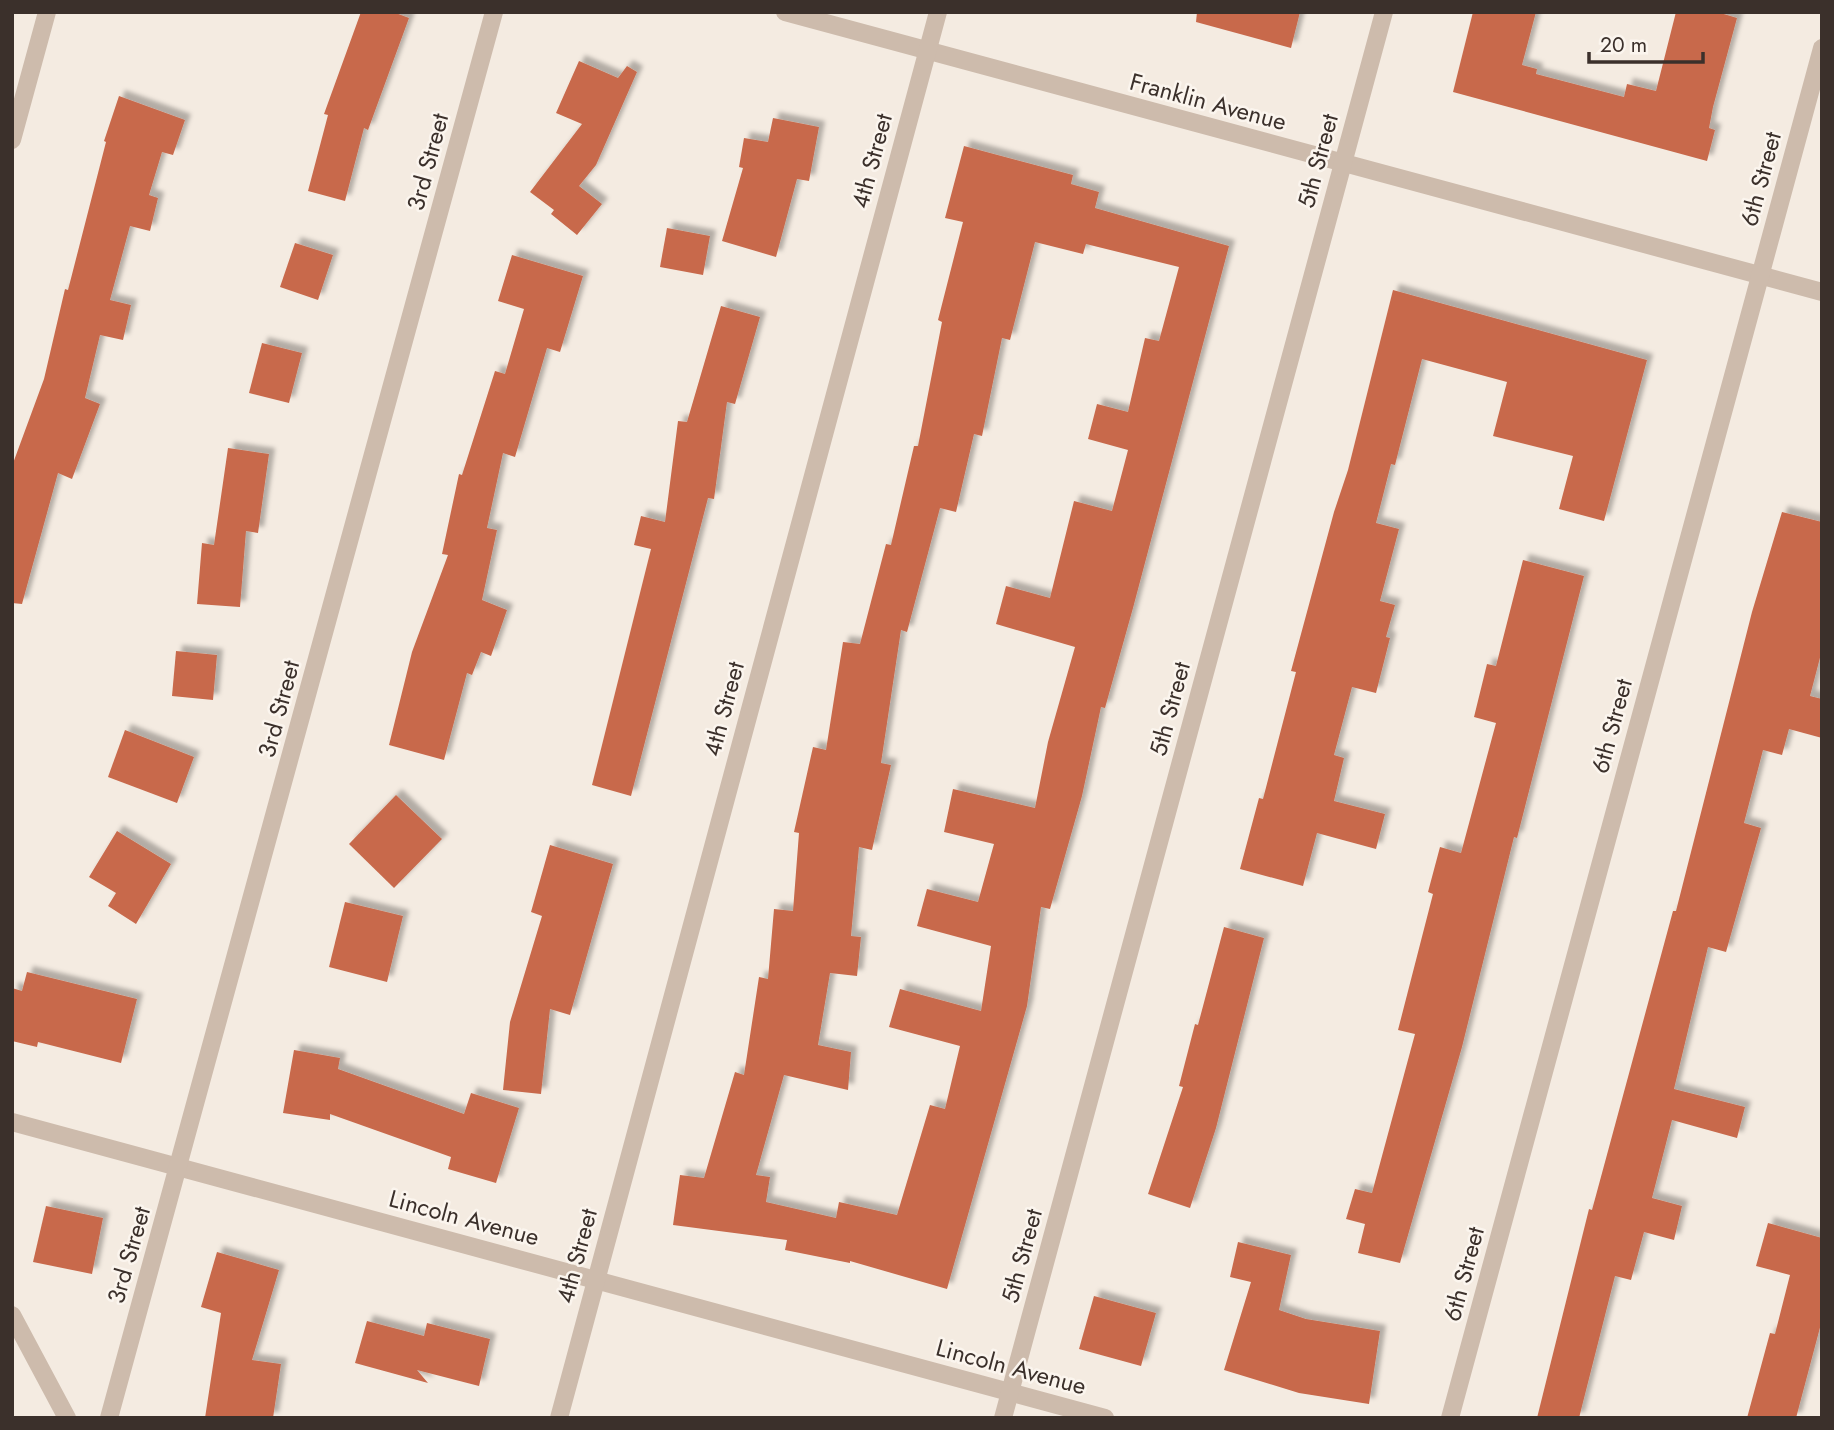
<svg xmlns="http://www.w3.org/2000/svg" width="1834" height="1430" viewBox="0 0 1834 1430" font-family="Jost,sans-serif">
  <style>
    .building { fill: #c8694b; fill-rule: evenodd; filter: url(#shadow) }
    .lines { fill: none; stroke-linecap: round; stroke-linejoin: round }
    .minor { stroke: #cdbbac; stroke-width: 18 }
    .labels { text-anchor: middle; stroke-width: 5; stroke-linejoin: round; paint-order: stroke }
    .street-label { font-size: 24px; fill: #3b302b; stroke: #fbf5ee }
  </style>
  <defs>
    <filter id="shadow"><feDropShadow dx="6" dy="-6" stdDeviation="2" flood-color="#0004"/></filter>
  </defs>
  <rect width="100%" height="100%" fill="#f4ebe1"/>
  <g class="building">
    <path d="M361,12H393L409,18L368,130L364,128L345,201L308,191L328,115L324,114Z"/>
    <path d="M1197,12H1300L1291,48L1196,22Z"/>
    <path d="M1473,12H1536L1522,65L1537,69L1536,74L1624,97L1627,84L1656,91L1676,12H1717L1737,18L1713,107L1709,128L1715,130L1707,161L1453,92Z"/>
    <path d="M579,61L618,78L627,66L637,72L596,165L579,186L602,204L577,235L551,214L554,210L530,192L582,124L556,113Z"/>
    <path d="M119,96L185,120L173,155L162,152L149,195L158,198L150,231L130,226L110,300L131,305L123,340L100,335L85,398L100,404L72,479L58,473L22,604L12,603V466L44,379L65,289L68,290L106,142L104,141Z"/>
    <path d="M773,118L819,127L809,181L797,179L776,257L722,241L743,168L739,167L744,138L768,142Z"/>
    <path d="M964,146L1073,175L1071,184L1099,192L1095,208L1229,246L1133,608L1105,708L1101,707L1082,796L1050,909L1041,907L1027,1006L947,1289L850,1261V1263L785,1250L787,1240L673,1225L680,1175L704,1178L735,1072L744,1075L759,977L768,979L774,909L793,911L799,833L794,832L813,747L826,750L843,642L860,644L886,544L891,545L914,446H918L942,322L938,320L963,222L945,218ZM1035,242L1083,254L1086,244L1179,267L1159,341L1145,338L1128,412L1097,404L1088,439L1128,450L1112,511L1074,501L1050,598L1006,586L996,624L1075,647L1048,742L1035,808L953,789L944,832L994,844L978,902L927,889L917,926L991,946L981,1011L900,989L889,1027L960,1046L945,1109L930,1105L897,1215L839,1202L836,1218L766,1202L770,1177L756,1175L784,1075L848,1090L851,1052L818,1045L830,973L857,976L861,937L851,936L859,847L872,850L891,765L881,763L901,630L907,632L940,508L956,512L974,434L982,436L1002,338L1010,340Z"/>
    <path d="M667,228L710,236L703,275L660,267Z"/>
    <path d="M295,243L333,255L318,300L280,287Z"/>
    <path d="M512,255L583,276L560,352L547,348L515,457L503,453L487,528L497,530L482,600L507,610L491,656L481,652L472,675L467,673L444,760L389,745L412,652L448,555L442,554L459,474L462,475L495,371L505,374L524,309L498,301Z"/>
    <path d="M1393,290L1647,360L1604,521L1559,509L1573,456L1493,436L1507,382L1422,359L1395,465L1391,464L1376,523L1399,529L1380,601L1395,605L1386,637L1390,638L1376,693L1352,687L1334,755L1344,758L1334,801L1385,814L1376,849L1317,833L1303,886L1240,869L1259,798L1263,799L1296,672L1291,671L1334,512L1348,470Z"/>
    <path d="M721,306L760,317L735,404L727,402L714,499L708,498L631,796L592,785L651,549L634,545L641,516L665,522L678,421L687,422Z"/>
    <path d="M262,343L302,353L289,403L249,393Z"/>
    <path d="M228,448L269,454L258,533L246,531L240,607L197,604L202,543L214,545Z"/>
    <path d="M1782,512L1822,522V650L1810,696L1822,699V738L1789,729L1782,755L1763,750L1744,823L1761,828L1726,952L1708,947L1674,1089L1745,1107L1737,1138L1672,1120L1652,1198L1682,1206L1674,1240L1644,1232L1631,1280L1615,1276L1579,1418H1537L1589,1209L1592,1210L1673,911H1676L1752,612Z"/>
    <path d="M1523,560L1584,576L1517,838L1514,837L1462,1047L1400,1263L1358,1253L1365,1224L1346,1219L1355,1189L1372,1193L1415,1034L1398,1030L1433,894L1428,892L1440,847L1461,853L1496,723L1474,717L1487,664L1496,666Z"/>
    <path d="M176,651L217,655L213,700L172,696Z"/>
    <path d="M125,730L194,757L177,803L108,777Z"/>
    <path d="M396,795L442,839L394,888L349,844Z"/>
    <path d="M117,831L171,864L136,924L108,906L116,893L89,877Z"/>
    <path d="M550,845L613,864L570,1015L550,1009L541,1094L503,1090L510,1022L542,916L531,912Z"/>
    <path d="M345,902L403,916L387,982L329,967Z"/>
    <path d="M1224,927L1264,938L1216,1128L1190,1208L1148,1194L1183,1087L1179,1086L1195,1024L1198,1025Z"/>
    <path d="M27,972L137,999L121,1063L38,1042L37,1047L12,1041V988L22,991Z"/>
    <path d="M294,1050L340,1058L338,1069L464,1114L471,1093L519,1108L496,1183L448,1169L451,1157L330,1114V1120L283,1113Z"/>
    <path d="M46,1206L103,1218L92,1274L33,1262Z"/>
    <path d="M1768,1223L1822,1238V1320L1796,1418H1747L1770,1333L1775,1334L1790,1275L1756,1266Z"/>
    <path d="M1238,1242L1291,1255L1279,1310L1306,1319L1380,1331L1369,1404L1299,1393L1224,1370L1251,1282L1230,1277Z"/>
    <path d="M217,1252L279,1270L252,1360L281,1364L273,1418H205L221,1313L201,1307Z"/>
    <path d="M1094,1296L1156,1313L1141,1366L1079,1349Z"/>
    <path d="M367,1321L424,1336L427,1323L490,1339L479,1386L417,1370L428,1383L355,1363Z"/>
  </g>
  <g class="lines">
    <g class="minor">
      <path d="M785,12L1822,292"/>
      <path d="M12,140L47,12"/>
      <path d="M12,1122L1105,1418"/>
      <path d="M12,1315L67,1418"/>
      <path d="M109,1418L494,12"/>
      <path d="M559,1418L938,12"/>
      <path d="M1003,1418L1384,12"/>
      <path d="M1450,1418L1822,48"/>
    </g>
  </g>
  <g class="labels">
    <g class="street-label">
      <text transform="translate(1208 102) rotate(15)" y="8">Franklin Avenue</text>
      <text transform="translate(872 161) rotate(-75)" y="8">4th Street</text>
      <text transform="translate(1318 161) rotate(-75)" y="8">5th Street</text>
      <text transform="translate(428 162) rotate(-75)" y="8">3rd Street</text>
      <text transform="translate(1761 179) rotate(-75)" y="8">6th Street</text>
      <text transform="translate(279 709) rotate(-75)" y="8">3rd Street</text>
      <text transform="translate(724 709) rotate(-75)" y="8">4th Street</text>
      <text transform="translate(1170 709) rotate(-75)" y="8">5th Street</text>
      <text transform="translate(1612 726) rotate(-75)" y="8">6th Street</text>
      <text transform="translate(464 1218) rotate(15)" y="8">Lincoln Avenue</text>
      <text transform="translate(129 1255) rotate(-74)" y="8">3rd Street</text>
      <text transform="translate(577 1256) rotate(-75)" y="8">4th Street</text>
      <text transform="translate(1022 1256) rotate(-75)" y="8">5th Street</text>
      <text transform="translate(1464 1274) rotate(-75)" y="8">6th Street</text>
      <text transform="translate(1011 1367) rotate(15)" y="8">Lincoln Avenue</text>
    </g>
  </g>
  <rect width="1834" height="1430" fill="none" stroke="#3b302b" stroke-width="28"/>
  <path d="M1589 52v10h114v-10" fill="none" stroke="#3b302b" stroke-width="3.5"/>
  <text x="1600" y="52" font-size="21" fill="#3b302b" stroke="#fbf5ee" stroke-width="5" paint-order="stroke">20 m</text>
</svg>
